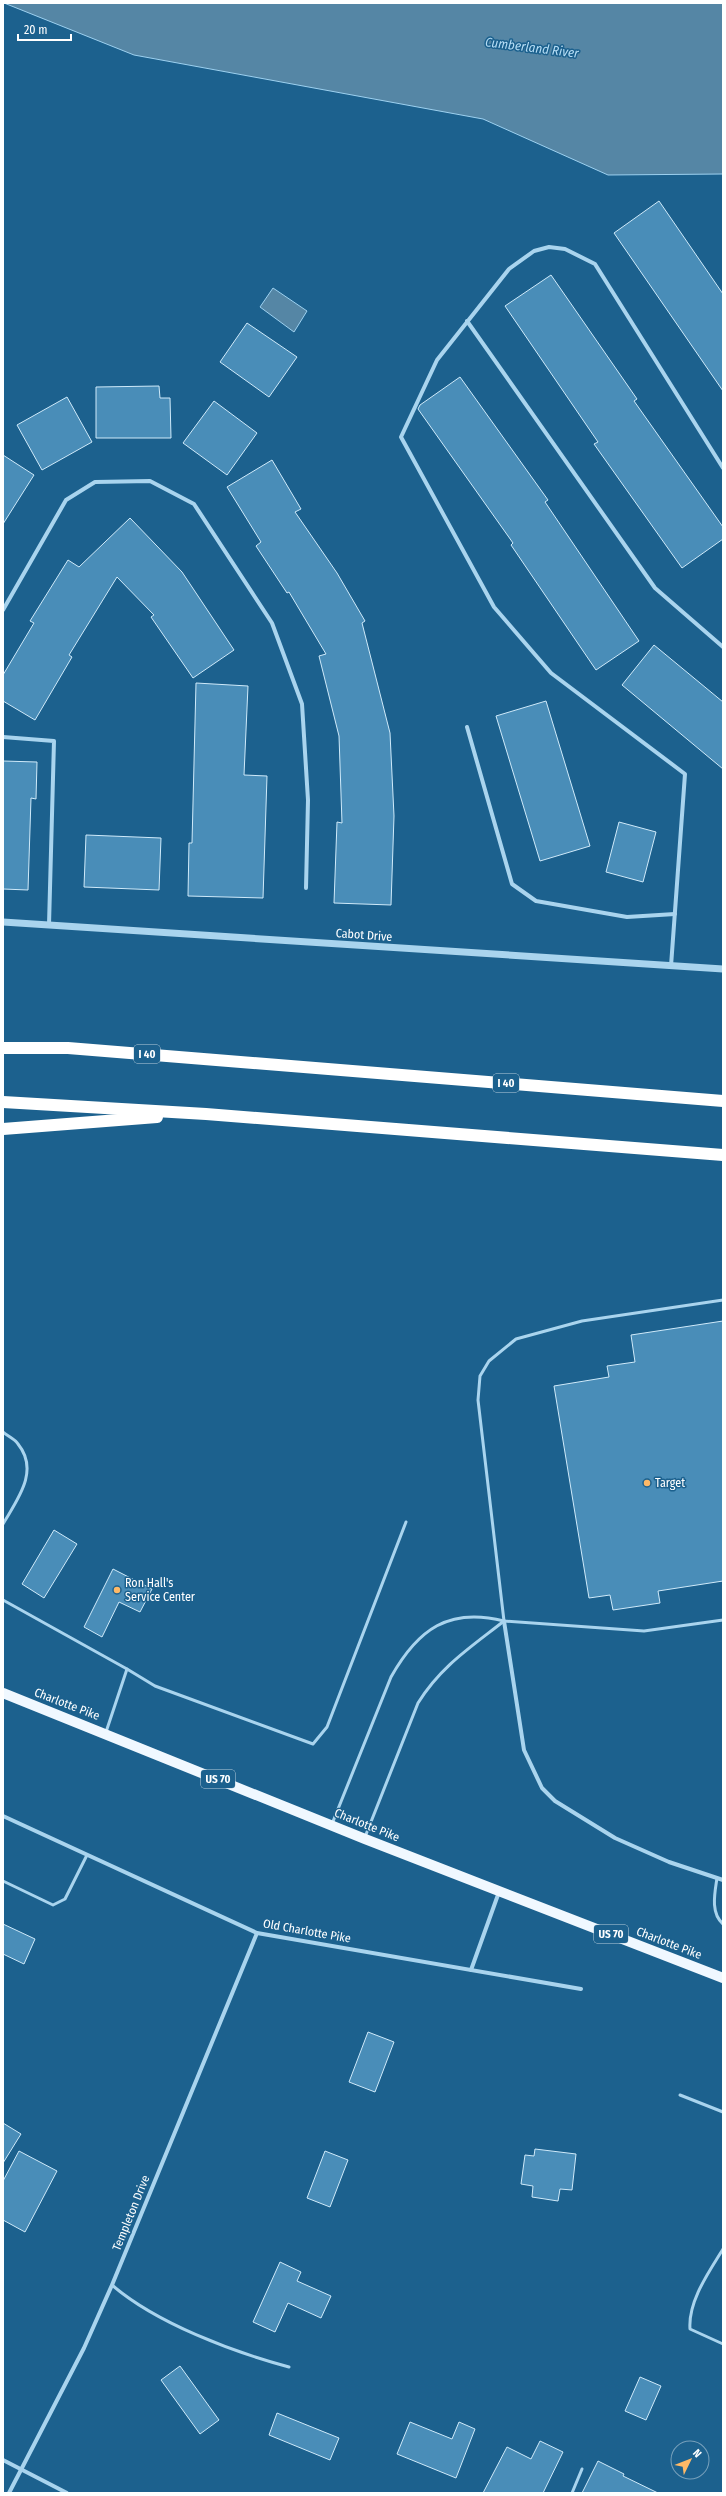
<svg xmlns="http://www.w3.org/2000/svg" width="726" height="2496" viewBox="0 0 726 2496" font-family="'Fira Sans Condensed',sans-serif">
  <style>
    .water { fill: #5586a5; stroke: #9dd1f0 }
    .building { fill: #498db8; stroke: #cfeafa }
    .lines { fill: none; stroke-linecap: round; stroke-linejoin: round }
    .service { stroke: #a9d4ee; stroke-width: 3 }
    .minor { stroke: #a9d4ee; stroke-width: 4 }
    .tertiary { stroke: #a9d4ee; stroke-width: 7 }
    .primary { stroke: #f0f8ff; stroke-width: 10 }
    .motorway { stroke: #fff; stroke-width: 12 }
    .poi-dot { fill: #feb967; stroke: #1c618e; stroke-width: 1.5 }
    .labels { text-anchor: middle; stroke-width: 3; stroke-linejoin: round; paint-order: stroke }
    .shield { fill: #1c618e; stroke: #bbd0dd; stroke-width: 1 }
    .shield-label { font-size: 11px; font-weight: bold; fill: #fff }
    .street-label { font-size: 12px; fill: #fff; stroke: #1c618e }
    .poi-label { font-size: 12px; fill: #fff; stroke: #1c618e; text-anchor: start }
    .water-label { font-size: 13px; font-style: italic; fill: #b5ddf5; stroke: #1c618e }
  </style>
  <rect width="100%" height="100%" fill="#1c618e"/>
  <g class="water">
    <path d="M4,3H723V174L608,175L483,119L134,55Z"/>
    <path d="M273,288L307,311L294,332L260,307Z"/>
  </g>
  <g class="building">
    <path d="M659,201L723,294V391L614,233Z"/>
    <path d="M551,275L637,399L634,401L723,527V539L682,568L594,444L598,442L505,306Z"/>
    <path d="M247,323L297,357L269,397L220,362Z"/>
    <path d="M460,377L548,500L545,502L639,641L596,670L511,545L513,543L418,409L420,405Z"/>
    <path d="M159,386L160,398H170L171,438H96V387Z"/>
    <path d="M67,397L92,442L42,470L17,425Z"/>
    <path d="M214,401L257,433L227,475L183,443Z"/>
    <path d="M3,455L34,475L3,524Z"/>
    <path d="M272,460L301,509L295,512L337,573L365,621L362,623L390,733L394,816L391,905L334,903L337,822L342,823L339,736L319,656L326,654L289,592L287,593L256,546L261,542L227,487Z"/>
    <path d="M130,518L182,572L234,650L193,678L151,617L154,615L117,577L69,655L72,657L35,720L3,701V675L34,623L30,621L68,560L79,567Z"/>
    <path d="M654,645L723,702V769L622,685Z"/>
    <path d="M196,683L248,686L244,775L267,776L263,898L188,896L189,843H192Z"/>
    <path d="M546,701L590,846L540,861L496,716Z"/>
    <path d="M3,761L37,762L36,799L31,798L28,890L3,889Z"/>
    <path d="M619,822L656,832L643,882L606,872Z"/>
    <path d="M86,835L161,838L159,890L84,887Z"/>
    <path d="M723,1321V1581L658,1591L660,1603L613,1610L610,1595L589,1598L554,1386L609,1377L607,1366L635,1362L631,1335Z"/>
    <path d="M54,1530L77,1544L44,1598L22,1584Z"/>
    <path d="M113,1569L152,1589L140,1612L119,1602L102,1637L84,1627Z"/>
    <path d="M3,1924L35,1939L24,1964L3,1954Z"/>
    <path d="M368,2032L394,2042L375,2092L349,2082Z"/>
    <path d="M3,2123L21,2134L3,2163Z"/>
    <path d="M535,2149L576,2154L572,2190L560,2189L558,2201L532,2197L533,2186L521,2184L525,2155L534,2156Z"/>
    <path d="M19,2151L57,2171L25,2232L3,2220V2181Z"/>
    <path d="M325,2151L348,2160L330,2207L307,2198Z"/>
    <path d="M280,2262L301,2272L297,2281L331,2296L321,2318L288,2303L275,2332L253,2322Z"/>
    <path d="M180,2366L219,2420L200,2434L161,2380Z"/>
    <path d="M640,2377L661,2386L646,2420L625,2411Z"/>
    <path d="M277,2413L339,2438L330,2460L269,2435Z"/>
    <path d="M410,2422L452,2439L459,2422L475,2429L456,2478L397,2454Z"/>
    <path d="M540,2441L563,2452L543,2493H483L507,2447L531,2459Z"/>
    <path d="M598,2461L624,2474L623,2476L658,2493H582Z"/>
  </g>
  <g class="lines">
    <g class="service">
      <path d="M3,1432C7,1436 15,1439 18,1444C40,1471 17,1500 3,1524"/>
      <path d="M3,1600L127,1669L106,1732"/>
      <path d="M504,1621L478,1400L480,1376L489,1361L516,1339L582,1321L723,1300"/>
      <path d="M127,1669L155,1686L313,1744L327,1727L406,1522"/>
      <path d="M332,1824L391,1677C418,1629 449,1607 504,1621L644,1631L723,1620"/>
      <path d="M365,1837L418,1703C441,1666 471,1647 504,1621"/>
      <path d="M717,1878C715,1892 710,1913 723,1924"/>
      <path d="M3,1881L53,1905L65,1899L87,1855"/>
      <path d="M680,2095L723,2112"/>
      <path d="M723,2249C709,2272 688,2301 690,2329L723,2344"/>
      <path d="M112,2285C156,2323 233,2352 289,2367"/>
      <path d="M572,2493L582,2469"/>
    </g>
    <g class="minor">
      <path d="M467,321L655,588L723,647"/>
      <path d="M3,610L66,500L95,482L150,481L194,504L272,623L302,704L308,800L306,888"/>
      <path d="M467,727L512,884L536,901L627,917L675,914"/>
      <path d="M3,737L54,741L49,925"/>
      <path d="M671,966L685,774L551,673L494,607L401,437L437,360L509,269L534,251L549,247L565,249L595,264L723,468"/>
      <path d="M504,1621L524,1750L542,1788L555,1801L615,1838L669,1862L723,1880"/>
      <path d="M3,1816L257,1933L581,1989"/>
      <path d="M471,1970L499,1892"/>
      <path d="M3,2460L67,2493"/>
      <path d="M9,2493L84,2348L112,2285L257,1933"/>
    </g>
    <path class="tertiary" d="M3,922L723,969"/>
    <path class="primary" d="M3,1693L365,1839L723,1978"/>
    <g class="motorway">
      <path d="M3,1048H68L723,1101"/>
      <path d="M3,1102L206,1114L723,1155"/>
      <path d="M3,1129L157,1117"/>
    </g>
  </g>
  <g class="poi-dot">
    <circle cx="647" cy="1483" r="4"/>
    <circle cx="117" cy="1590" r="4"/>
  </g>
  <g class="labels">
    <g class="shield">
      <rect x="134" y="1045" width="26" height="18" rx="3"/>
      <rect x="493" y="1074" width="26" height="18" rx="3"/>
      <rect x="201" y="1770" width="34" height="18" rx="3"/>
      <rect x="594" y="1925" width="34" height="18" rx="3"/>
    </g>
    <g class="shield-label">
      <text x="147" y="1058">I 40</text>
      <text x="506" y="1087">I 40</text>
      <text x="218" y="1783">US 70</text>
      <text x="611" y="1938">US 70</text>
    </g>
    <g class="street-label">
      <text transform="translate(364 935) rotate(4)" y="4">Cabot Drive</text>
      <text transform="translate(67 1704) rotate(21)" y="4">Charlotte Pike</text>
      <text transform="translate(367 1825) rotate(22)" y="4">Charlotte Pike</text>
      <text transform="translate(307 1931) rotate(10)" y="4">Old Charlotte Pike</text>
      <text transform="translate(669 1943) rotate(21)" y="4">Charlotte Pike</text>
      <text transform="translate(131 2213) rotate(-68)" y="4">Templeton Drive</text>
    </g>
    <g class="poi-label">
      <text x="655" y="1487">Target</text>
      <text x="125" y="1587">Ron Hall's<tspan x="125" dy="14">Service Center</tspan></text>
    </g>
    <g class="water-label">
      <text transform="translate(532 47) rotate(7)" y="5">Cumberland River</text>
    </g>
  </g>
  <rect width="726" height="2496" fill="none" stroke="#ffffff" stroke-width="8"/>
  <g transform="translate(690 2460) rotate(47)"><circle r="19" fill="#1c618e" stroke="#77a0bb"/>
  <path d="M0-3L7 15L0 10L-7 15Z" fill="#feb967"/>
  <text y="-6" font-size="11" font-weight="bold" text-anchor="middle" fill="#ffffff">N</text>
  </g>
  <path d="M18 34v6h53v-6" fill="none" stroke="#ffffff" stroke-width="2"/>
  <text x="24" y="34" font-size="12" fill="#ffffff" stroke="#1c618e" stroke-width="3" paint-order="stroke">20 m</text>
</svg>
